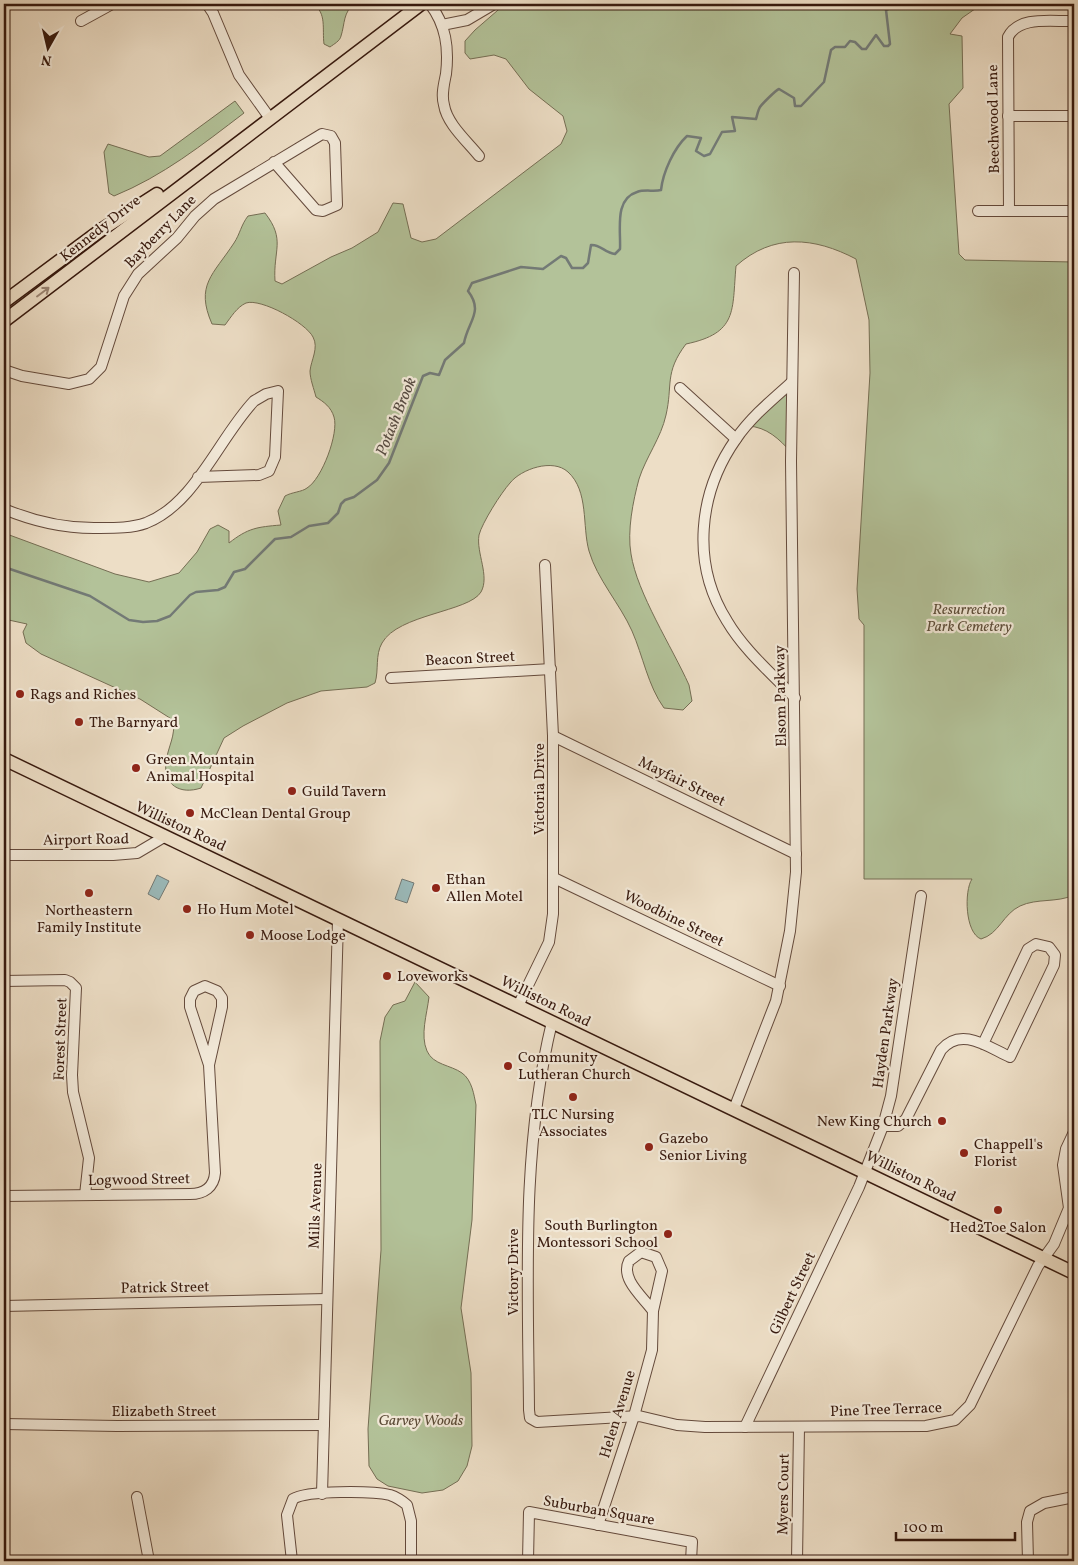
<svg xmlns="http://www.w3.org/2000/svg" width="1078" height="1565" viewBox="0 0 1078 1565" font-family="Vollkorn,serif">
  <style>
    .green { fill: #b3c299; stroke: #756e54 }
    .water { fill: #9bbbbc; stroke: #737a76 }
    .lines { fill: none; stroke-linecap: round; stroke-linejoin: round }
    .stream { stroke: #737a76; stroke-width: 2.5 }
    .minor-casing { stroke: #644a3c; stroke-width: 12 }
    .major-casing { stroke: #37190e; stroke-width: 15 }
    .minor { stroke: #f3eada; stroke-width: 10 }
    .major { stroke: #eddec6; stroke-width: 12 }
    .oneway { stroke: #9b8573 }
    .poi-dot { fill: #8f2418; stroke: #f3eada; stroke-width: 2 }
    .labels { text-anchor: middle; stroke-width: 4.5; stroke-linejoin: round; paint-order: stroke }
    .street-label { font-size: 15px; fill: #37190e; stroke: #f3eada }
    .park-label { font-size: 15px; font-style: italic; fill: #5c4c38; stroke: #f3eada }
    .poi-label { font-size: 15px; fill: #37190e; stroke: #f3eada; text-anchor: start }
    .water-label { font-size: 16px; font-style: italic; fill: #554a42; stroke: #f3eada }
  </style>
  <rect width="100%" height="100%" fill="#eddec6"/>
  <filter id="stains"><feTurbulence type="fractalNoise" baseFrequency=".004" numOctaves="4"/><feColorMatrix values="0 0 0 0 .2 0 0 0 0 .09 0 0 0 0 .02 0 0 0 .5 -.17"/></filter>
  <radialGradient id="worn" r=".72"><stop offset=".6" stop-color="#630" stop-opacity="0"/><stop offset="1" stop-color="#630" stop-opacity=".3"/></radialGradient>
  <g class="green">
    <path d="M313,4H355C343,11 345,24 341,36C340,41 334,44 330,47L324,44C322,29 327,13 313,4Z"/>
    <path d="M505,4H982L962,18L950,34L962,36L963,88L949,104L959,254L965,260L1074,262V895C1057,903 1037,898 1020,906C1003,914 999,934 981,939C965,933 964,891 972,879H864V625L859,619L857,589L870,373L869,320L856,259C814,237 773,233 736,266C732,311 738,333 686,344C664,373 673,385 666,415C661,438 646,457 639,479C633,501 627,531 631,554C637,593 672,647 689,685L692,701L683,710L664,708C648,686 643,656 632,631C620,604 597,579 589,551C582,526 589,491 568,472C553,458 521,469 510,483C501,493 482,523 479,535C476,553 490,576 481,592C469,612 398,614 382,643C375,655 379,670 375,683L367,687L321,691L287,703L243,726L224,738L201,788C180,795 163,785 166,762C168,746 176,736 173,720L140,699L41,654L26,643L23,632L27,624L4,619V533L115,574L149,582L179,573L197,552L210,529L218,525L229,531V543C248,528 257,527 281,525L278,511L285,496C292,492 302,492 307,488C322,479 339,433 334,417C331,407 324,402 316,397C314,389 310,379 310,371C311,360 319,348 313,337C306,323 261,298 246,303C237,307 231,317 225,325L212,324C195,285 213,275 234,243C240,234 241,225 248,216L265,213C286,240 273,250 275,281L282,284L331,257L352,248L378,232L393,203L403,204L411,238L422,242L436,239L561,144L567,131L563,116L529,89L506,59L494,55L470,59L465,53V41L475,30Z"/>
    <path d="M1018,4H1074V7L1019,8Z"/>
    <path d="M235,101L244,113C202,145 163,176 114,196L109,193L104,152L108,144L149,157L160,156Z"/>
    <path d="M789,388L791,452C779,439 767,427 748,426Z"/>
    <path d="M415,982L429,997C427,1014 420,1035 427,1051C433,1065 451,1065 462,1073C472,1080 474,1095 476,1105L472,1220L461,1308L471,1373L472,1446L467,1466L458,1481L443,1490L422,1493L388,1486L377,1479L369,1466L368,1429L381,1250L380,1041L385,1017L393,1005L405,1001Z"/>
  </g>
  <g class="water">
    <path d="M157,875L169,881L159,900L148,894Z"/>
    <path d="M402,879L414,883L407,903L395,899Z"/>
  </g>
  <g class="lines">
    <path class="stream" d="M4,567L90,596L129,620L143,622L157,621L170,616L190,595L196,592L218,590L225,587L234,572L245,569L275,539L291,537L309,526L328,523L338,513L341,504L345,500L354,497L377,480L389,463L423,376L430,373L439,375L445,360L464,343C468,321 484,312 468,291L472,283L521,267L543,269L561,256L566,258L572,268H583L588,263L591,245C600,244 605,253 615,254L620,249C621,230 614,199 637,192C645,189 654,192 661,190C663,172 674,148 687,136L701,138L696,151L704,156L710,154L722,132L735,131L732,117L756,119C757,116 758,110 760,107C762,104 776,90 779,89L794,98L795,106H801L824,82L831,50L835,47H845L850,41L855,42L862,49H866L876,35L884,46H888L890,44L886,10L895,6L905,8L912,4"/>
    <defs>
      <g id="minor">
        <path d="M207,4L213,13L239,75L269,117"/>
        <path d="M430,4C446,25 449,48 446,74C444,84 441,95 444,105C447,124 467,141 479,156"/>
        <path d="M81,21L112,4"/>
        <path d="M442,25L467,20L494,4"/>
        <path d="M1008,116H1074"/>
        <path d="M978,211H1074"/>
        <path d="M1009,211L1008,37C1019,15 1053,22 1074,21"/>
        <path d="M4,370L22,376L69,384L89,379L101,367L124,296L138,274L177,238L195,216L214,199L322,134L331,136L335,143L337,205L323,211L316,210L274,162"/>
        <path d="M792,382C773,399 751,417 736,439C698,493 691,564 727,621C744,650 772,674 795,698"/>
        <path d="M680,388L736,439"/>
        <path d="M4,509C35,522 66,529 100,528C116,528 132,528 146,523C195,504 219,438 254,401L266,394L278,391L275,457L269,471L259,475L198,477"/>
        <path d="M391,678L551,669"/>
        <path d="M553,736L796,854"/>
        <path d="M4,855H113L137,853L164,837"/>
        <path d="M554,878L780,986"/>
        <path d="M4,981L65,980L70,982L76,988L72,1075L73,1092L89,1158L85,1195"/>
        <path d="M518,1006L549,942L553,914V736L545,565"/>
        <path d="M552,1022C521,1150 528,1280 529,1410L530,1418L537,1422L639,1416L677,1425L705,1427L926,1426L955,1420L970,1405L1038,1266L1054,1244L1069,1208L1063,1165L1066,1149L1074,1132"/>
        <path d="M734,1109L776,1001L790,931L796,872L791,461L794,273"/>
        <path d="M883,1126H898L906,1119L941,1050C961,1026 988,1047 1010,1057L1054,965L1055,955L1049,947L1036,944L1028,949L983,1044"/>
        <path d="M4,1196L190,1194C204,1194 214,1187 215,1173L209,1065L190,1007V999L194,991L205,986L217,991L222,998V1007L209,1065"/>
        <path d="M4,1306L327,1299"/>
        <path d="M4,1424L117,1426L324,1425"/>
        <path d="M745,1427L859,1187L883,1126L891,1096L921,896"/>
        <path d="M322,1494L338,920"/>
        <path d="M137,1497L149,1561"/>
        <path d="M598,1525L634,1416L652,1350L653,1311L662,1271L656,1257L641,1252L629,1261C620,1279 643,1297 653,1311"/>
        <path d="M292,1561L287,1515L293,1499C307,1490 373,1491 390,1495C396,1497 401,1500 407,1505L411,1521V1561"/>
        <path d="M528,1561L529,1512L692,1542L691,1561"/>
        <path d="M797,1561L799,1427"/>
        <path d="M1028,1561L1027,1522L1030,1511L1044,1503L1074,1497"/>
      </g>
      <g id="major">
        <path d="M4,302L101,230L157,194"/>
        <path d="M4,321L421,4"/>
        <path d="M4,759L1074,1273"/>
      </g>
    </defs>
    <use href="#minor" class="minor-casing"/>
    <use href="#major" class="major-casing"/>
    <use href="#minor" class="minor"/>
    <use href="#major" class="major"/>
  </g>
  <defs><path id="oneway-shaft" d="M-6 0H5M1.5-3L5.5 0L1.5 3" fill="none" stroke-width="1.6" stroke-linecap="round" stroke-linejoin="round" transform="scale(1.25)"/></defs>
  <use class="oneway" href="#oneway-shaft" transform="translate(43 292) rotate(-37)"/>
  <g class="poi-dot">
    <circle cx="20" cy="694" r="5"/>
    <circle cx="79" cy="722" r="5"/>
    <circle cx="136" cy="768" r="5"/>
    <circle cx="292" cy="791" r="5"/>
    <circle cx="190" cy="813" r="5"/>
    <circle cx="436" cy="888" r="5"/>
    <circle cx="89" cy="893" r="5"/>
    <circle cx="187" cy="909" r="5"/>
    <circle cx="250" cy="935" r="5"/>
    <circle cx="387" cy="976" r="5"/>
    <circle cx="508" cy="1066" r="5"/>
    <circle cx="573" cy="1097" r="5"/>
    <circle cx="942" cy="1121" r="5"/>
    <circle cx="649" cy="1147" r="5"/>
    <circle cx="964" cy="1153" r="5"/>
    <circle cx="998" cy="1210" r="5"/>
    <circle cx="668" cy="1234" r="5"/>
  </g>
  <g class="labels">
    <g class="street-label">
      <text transform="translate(993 119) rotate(-91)" y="5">Beechwood Lane</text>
      <text transform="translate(100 228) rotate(-38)" y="5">Kennedy Drive</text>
      <text transform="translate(160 231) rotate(-46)" y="5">Bayberry Lane</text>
      <text transform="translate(470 658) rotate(-3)" y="5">Beacon Street</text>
      <text transform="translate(780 696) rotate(-91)" y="5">Elsom Parkway</text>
      <text transform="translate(682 781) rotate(26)" y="5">Mayfair Street</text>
      <text transform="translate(539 789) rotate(-90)" y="5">Victoria Drive</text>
      <text transform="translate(181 826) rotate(25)" y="5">Williston Road</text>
      <text transform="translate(86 839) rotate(-1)" y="5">Airport Road</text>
      <text transform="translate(674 918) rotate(26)" y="5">Woodbine Street</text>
      <text transform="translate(546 1001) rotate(26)" y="5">Williston Road</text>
      <text transform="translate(885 1033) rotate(-82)" y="5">Hayden Parkway</text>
      <text transform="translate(60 1039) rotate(-88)" y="5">Forest Street</text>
      <text transform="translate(911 1176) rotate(26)" y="5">Williston Road</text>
      <text transform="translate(139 1179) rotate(-1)" y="5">Logwood Street</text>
      <text transform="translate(315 1206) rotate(-88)" y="5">Mills Avenue</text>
      <text transform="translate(513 1272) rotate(-90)" y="5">Victory Drive</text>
      <text transform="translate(165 1287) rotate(-1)" y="5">Patrick Street</text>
      <text transform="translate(792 1293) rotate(-65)" y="5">Gilbert Street</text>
      <text transform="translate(886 1409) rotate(-2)" y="5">Pine Tree Terrace</text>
      <text x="164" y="1416">Elizabeth Street</text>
      <text transform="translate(617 1414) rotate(-73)" y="5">Helen Avenue</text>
      <text transform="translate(783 1494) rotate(-89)" y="5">Myers Court</text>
      <text transform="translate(599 1510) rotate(10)" y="5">Suburban Square</text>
    </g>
    <g class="park-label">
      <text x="969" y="614">Resurrection<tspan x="969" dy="17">Park Cemetery</tspan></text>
      <text x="421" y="1425">Garvey Woods</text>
    </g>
    <g class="poi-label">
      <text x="30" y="699">Rags and Riches</text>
      <text x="89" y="727">The Barnyard</text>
      <text x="146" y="764">Green Mountain<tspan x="146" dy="17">Animal Hospital</tspan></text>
      <text x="302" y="796">Guild Tavern</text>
      <text x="200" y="818">McClean Dental Group</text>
      <text x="446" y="884">Ethan<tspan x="446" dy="17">Allen Motel</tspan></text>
      <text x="197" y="914">Ho Hum Motel</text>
      <text x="89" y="915" text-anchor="middle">Northeastern<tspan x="89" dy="17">Family Institute</tspan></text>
      <text x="260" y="940">Moose Lodge</text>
      <text x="397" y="981">Loveworks</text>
      <text x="518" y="1062">Community<tspan x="518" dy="17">Lutheran Church</tspan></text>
      <text x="573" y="1119" text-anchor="middle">TLC Nursing<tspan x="573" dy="17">Associates</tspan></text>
      <text x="932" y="1126" text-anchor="end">New King Church</text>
      <text x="659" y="1143">Gazebo<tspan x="659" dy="17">Senior Living</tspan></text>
      <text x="974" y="1149">Chappell's<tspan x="974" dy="17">Florist</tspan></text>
      <text x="658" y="1230" text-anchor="end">South Burlington<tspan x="658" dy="17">Montessori School</tspan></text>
      <text x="998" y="1232" text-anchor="middle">Hed2Toe Salon</text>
    </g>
    <g class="water-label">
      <text transform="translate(395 416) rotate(-68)" y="6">Potash Brook</text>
    </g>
  </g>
  <rect width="1078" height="1565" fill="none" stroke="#eddec6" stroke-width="20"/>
  <rect x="5" y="5" width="1068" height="1555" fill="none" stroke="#37190e" stroke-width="2.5"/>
  <rect x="10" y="10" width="1058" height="1545" fill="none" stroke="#37190e"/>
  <g transform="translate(48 48) rotate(188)" stroke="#f3eada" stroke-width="4" paint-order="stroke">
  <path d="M0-4L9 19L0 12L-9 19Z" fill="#37190e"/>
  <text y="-8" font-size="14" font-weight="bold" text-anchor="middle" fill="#37190e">N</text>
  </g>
  <path d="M896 1532v8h119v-8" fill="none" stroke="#37190e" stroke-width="2.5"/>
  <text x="903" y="1532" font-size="15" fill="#37190e" stroke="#f3eada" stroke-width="4" paint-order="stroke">100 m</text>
  <rect width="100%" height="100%" filter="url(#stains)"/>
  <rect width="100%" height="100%" fill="url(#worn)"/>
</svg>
